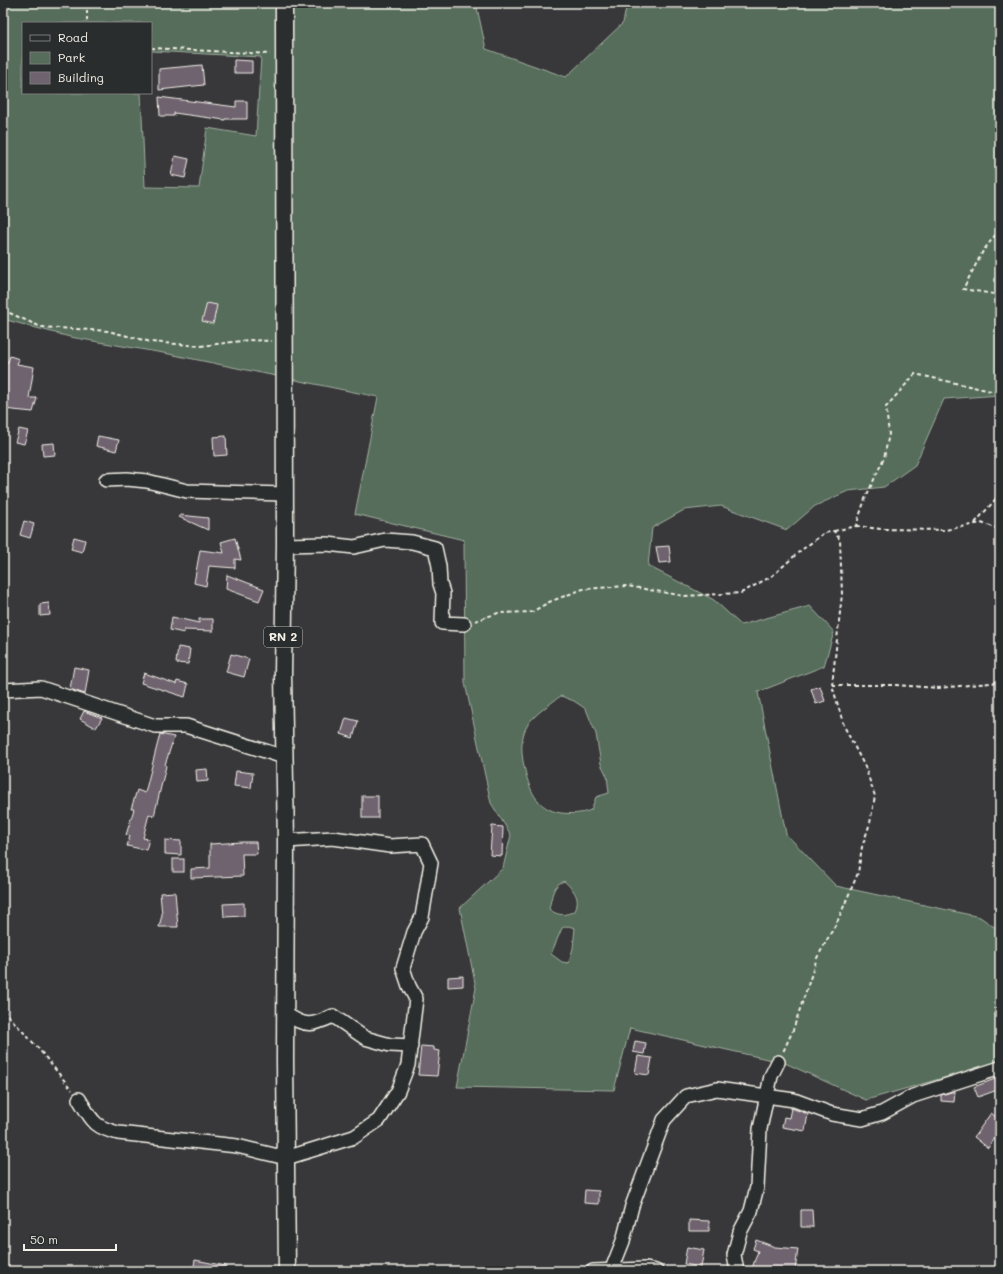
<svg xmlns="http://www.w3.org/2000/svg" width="1003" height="1274" viewBox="0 0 1003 1274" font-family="Mali,sans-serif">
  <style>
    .green { fill: #556d5a; stroke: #a4afa1; fill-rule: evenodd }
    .building { fill: #6f6370; stroke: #f4f1e8 }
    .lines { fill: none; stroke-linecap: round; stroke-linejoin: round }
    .minor-casing { stroke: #f4f1e8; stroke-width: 16 }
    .major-casing { stroke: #f4f1e8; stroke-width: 19 }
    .path { stroke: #f4f1e8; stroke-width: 2; stroke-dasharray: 4 3; stroke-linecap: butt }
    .minor { stroke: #2a2d2e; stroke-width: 13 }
    .major { stroke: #2a2d2e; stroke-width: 16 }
    .labels { text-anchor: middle; stroke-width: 4; stroke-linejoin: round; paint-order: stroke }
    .shield { fill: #2a2d2e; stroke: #b7b6b0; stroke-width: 1 }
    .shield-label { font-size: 12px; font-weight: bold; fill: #f4f1e8 }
  </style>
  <rect width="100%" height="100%" fill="#38383b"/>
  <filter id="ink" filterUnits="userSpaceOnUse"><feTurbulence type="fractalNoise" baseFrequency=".025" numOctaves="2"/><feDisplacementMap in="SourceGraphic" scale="8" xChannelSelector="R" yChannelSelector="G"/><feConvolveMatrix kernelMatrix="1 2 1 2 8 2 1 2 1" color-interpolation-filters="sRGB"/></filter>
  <g filter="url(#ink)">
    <path class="green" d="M3,3H476L486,49L566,77L623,23L627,3H1000V395L944,399L915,465L884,487L848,491L815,506L787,530L721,506L684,510L652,528L648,566L714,600L741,625L810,606L834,632L824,666L758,692L786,834L836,886L980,917L1000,931V1066L988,1065L866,1100L785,1063L630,1028L614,1090L457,1087L476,988L460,908L503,868L511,835L491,803L465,683L464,540L355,514L378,397L169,354L70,337L3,319ZM23,23H151V51L261,57L256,136L207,128L199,188L145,187L141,93H23ZM561,696L574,701L586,709L596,734L601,764L607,776L609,793L596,797L591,810C581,814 572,814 561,813C536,809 529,789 524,766C521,752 520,737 528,724C532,717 553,701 561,696ZM564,881C574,890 581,898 575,911C564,916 558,916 549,909C552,897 552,885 564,881ZM568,926L575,928L573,948L569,963L562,962L551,954L562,928Z"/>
    <g class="building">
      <path d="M234,60L252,61V73H234Z"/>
      <path d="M202,65L204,85L159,90V69Z"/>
      <path d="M159,97L236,107V101H247V119H225V120L174,113V116H160Z"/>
      <path d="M175,156L189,159L185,178L171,175Z"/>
      <path d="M207,303L217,305L213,324L202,321Z"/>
      <path d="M10,356L19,359L17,364L34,367L29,398H37L33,412L3,409V362H8Z"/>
      <path d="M19,429L28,431L24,444L15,442Z"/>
      <path d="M98,436L119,440L116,451L96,446Z"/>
      <path d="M226,436L227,455L214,456L213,437Z"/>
      <path d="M54,443L55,455L43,456L42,444Z"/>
      <path d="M180,515L208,518V530L179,517Z"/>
      <path d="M24,521L34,524L30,538L20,535Z"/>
      <path d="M74,537L85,540L82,552L71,549Z"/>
      <path d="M235,538L241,560L235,559V568L209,566L206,586L194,583L200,550L224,553L221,542Z"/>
      <path d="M669,546L671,562L659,563L656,547Z"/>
      <path d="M227,575L264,589L259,601L226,589Z"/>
      <path d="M49,603L50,615L40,616V604Z"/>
      <path d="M172,617L199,623V619H213V631L184,630V633L170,630Z"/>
      <path d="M178,647L190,649L188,664L176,663Z"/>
      <path d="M231,654L249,659L244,677L226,672Z"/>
      <path d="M74,667L89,670L85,694L70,689Z"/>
      <path d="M144,673L176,684L177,681L188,684L185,697L141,683Z"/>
      <path d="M820,686L825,701L816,704L811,689Z"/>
      <path d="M84,711L102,718L96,728L80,719Z"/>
      <path d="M346,718L358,721L353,738L341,734Z"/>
      <path d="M160,734L174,737L165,765L166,766L154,816L149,814L143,838L149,839L146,850L127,846L130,836L126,835L134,809H131L137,790L145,793Z"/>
      <path d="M207,769L208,781L197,782L196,770Z"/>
      <path d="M236,771L253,773L251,788L234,786Z"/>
      <rect x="362" y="796" width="16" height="22"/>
      <path d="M492,826L503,827L502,856L490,855Z"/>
      <path d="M165,840L181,841V855L165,854Z"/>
      <path d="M242,842H256L257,854H242L243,876L191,878V869L210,868V844Z"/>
      <rect x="173" y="859" width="11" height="13"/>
      <path d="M175,892L178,927H159L162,915L160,893Z"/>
      <path d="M244,903V916L224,917L223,904Z"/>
      <path d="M463,976V986L448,987V977Z"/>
      <path d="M635,1041L646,1043L644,1054L633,1052Z"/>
      <path d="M421,1046L434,1047V1050L440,1051L437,1076L418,1075Z"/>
      <path d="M638,1056L652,1058L649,1075L635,1073Z"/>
      <path d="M1000,1077V1089L978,1097L974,1087Z"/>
      <path d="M955,1091L954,1102L941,1101V1095Z"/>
      <path d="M791,1108L808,1114L805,1131L782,1127L784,1117L789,1118Z"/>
      <path d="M991,1113L1000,1120V1131L988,1148L974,1137Z"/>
      <path d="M585,1190L599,1191V1204L584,1203Z"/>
      <path d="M801,1210H812L813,1227H801Z"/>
      <path d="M689,1220L709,1221V1231H689Z"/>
      <path d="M756,1240L775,1247L798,1249L795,1271H751L758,1251L753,1249Z"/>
      <path d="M687,1247L704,1250L701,1267L684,1264Z"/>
      <path d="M195,1260L226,1266L225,1271H193Z"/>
    </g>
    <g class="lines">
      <defs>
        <g id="minor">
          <path d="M106,480L127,479L147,481L187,491L284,494"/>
          <path d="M285,545L327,544L354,547L385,540L412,542L435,548L439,566L440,584L443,593L442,623L464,624"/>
          <path d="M3,690L41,688L155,726H186L284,757"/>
          <path d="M286,1014C305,1027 312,1026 333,1016L365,1038L390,1045L411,1046"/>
          <path d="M79,1099C92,1120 93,1127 118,1133L237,1146L286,1158L354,1137L379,1120L398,1091L408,1065L416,999L409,986L403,968L414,932L422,917L431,863L422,844L390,846L333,838L286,841"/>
          <path d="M612,1269L623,1241L632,1206L664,1120L686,1096L717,1089L794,1100L832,1114L862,1119L882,1113L913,1096L1000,1068"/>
          <path d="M593,1271L646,1269L656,1271"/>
          <path d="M737,1271L734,1255L740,1232L751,1211L757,1187L760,1129L771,1076L778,1062"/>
        </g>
        <path id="major" d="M284,3L285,545L283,674L286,841L285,1060L287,1271"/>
      </defs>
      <use href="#minor" class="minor-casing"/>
      <use href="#major" class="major-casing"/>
      <g class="path">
        <path d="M87,3V23"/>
        <path d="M151,48L270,54"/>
        <path d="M1000,229L983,251L963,289L1000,295"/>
        <path d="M3,310L41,327L108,331L151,342L201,346L249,340L271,341"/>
        <path d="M975,523L1000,494"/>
        <path d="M856,526L881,529L945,530L981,523L1000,529"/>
        <path d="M834,531L856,526L865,499L884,458L889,434L886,407L915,374L1000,393"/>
        <path d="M475,621L498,613L532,612L549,602L583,589L628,586L684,596L741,593L772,576L799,552L824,533L834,531L840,540L842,594L832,685L844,726L865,767L875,796L870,823L862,847L858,873L838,920L817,958L793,1030L783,1052"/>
        <path d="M832,685H896L939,688L1000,682"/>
        <path d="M3,1010L38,1048L72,1090"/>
      </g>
      <use href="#minor" class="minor"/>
      <use href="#major" class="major"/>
    </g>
  </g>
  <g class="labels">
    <rect class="shield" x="264" y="627" width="38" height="20" rx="3"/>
    <g class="shield-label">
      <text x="283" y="641">RN 2</text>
    </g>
  </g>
  <rect width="1003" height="1274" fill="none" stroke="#2a2d2e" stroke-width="16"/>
  <rect x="8" y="8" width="987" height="1258" fill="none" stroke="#f4f1e8" stroke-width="1.5" filter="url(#ink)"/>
  <rect x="22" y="22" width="130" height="72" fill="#2a2d2e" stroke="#7b7b78"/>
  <rect x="30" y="35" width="20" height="6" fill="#2a2d2e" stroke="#7b7b78"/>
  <text x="58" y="42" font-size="12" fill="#f4f1e8">Road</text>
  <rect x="30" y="52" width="20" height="12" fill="#556d5a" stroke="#7b7b78"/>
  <text x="58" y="62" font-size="12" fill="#f4f1e8">Park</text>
  <rect x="30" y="72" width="20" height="12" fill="#6f6370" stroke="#7b7b78"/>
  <text x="58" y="82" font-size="12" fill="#f4f1e8">Building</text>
  <path d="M24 1244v6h92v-6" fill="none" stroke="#f4f1e8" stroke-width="2"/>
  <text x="30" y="1244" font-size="12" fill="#f4f1e8" stroke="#2a2d2e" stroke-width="3" paint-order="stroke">50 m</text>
</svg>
